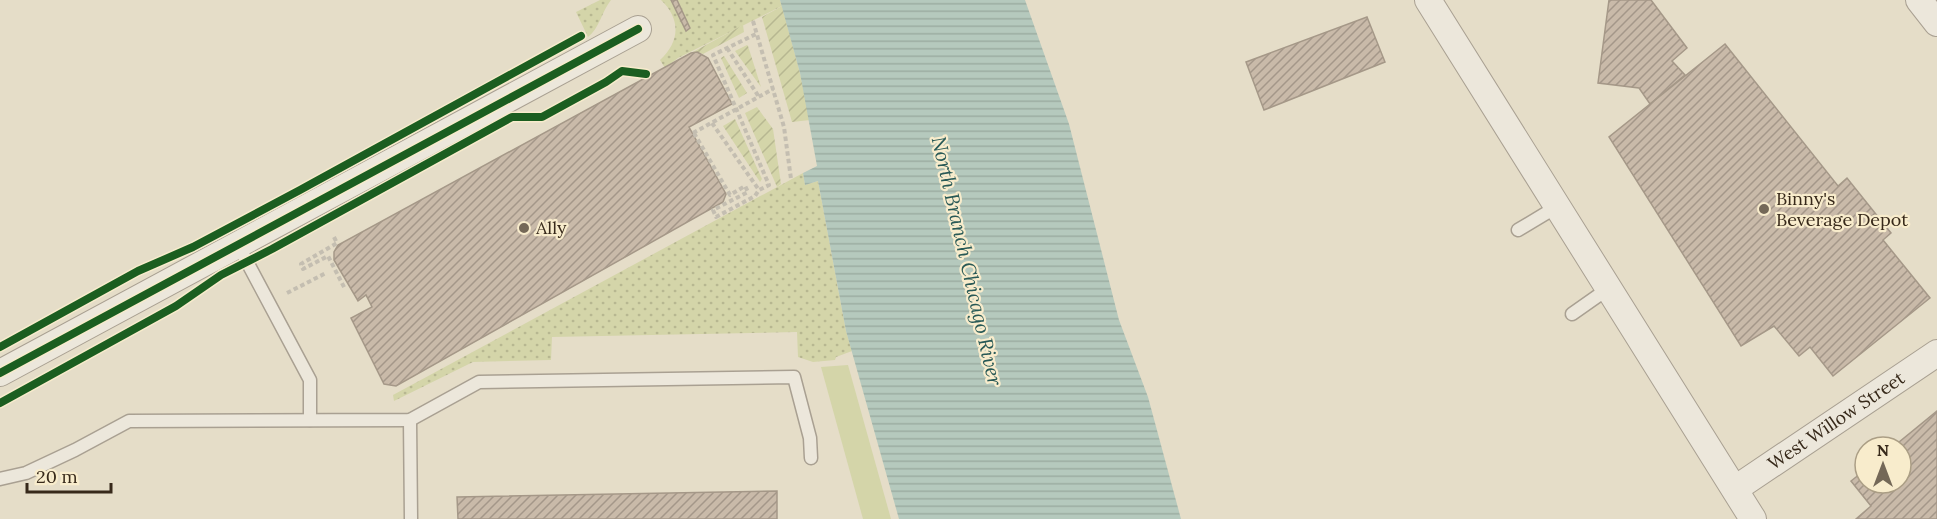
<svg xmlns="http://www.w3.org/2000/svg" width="1937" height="519" viewBox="0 0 1937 519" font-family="Lora,serif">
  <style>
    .grass { fill: url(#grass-dots) }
    .park { fill: #d4d5a9 }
    .garden { fill: url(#garden-furrows) }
    .water { fill: url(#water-rules) }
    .building { fill: url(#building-hatch); stroke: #a59888; stroke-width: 1.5 }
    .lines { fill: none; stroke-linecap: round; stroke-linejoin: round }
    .lane-casing { stroke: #a9a092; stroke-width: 15 }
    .street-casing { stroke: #a9a092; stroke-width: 28 }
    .path { stroke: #c4beb1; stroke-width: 4; stroke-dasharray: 4.5 3; stroke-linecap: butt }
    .lane { stroke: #ece7db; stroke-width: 12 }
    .street { stroke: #ece7db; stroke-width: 26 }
    .cycleway-casing { stroke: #f8eccc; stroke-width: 11 }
    .cycleway { stroke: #1b5e20; stroke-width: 8 }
    .poi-dot { fill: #746857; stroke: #f8eccc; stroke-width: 2 }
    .labels { text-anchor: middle; stroke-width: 4.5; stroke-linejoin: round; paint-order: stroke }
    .poi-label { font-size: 18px; fill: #37291a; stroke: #f8eccc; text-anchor: start }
    .street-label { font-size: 18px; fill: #37291a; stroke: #f8eccc }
    .water-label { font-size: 20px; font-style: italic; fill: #285956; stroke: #f8eccc }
  </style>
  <defs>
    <pattern id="grass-dots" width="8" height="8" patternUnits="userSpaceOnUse" patternTransform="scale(1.5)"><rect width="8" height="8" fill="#d4d5a9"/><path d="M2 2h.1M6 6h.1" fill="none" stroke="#b7b791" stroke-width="1.8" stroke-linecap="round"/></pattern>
    <pattern id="garden-furrows" width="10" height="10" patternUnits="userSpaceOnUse" patternTransform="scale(1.5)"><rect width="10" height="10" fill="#d4d5a9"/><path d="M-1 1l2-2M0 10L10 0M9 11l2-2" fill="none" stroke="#b7b791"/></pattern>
    <pattern id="water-rules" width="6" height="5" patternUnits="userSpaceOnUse" patternTransform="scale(1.5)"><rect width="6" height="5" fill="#b5c9bd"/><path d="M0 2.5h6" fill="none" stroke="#9cada2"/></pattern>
    <pattern id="building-hatch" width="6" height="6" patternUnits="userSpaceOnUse" patternTransform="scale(1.5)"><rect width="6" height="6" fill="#c9baa9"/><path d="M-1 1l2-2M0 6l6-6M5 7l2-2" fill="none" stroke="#a49789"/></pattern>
  </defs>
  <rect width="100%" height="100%" fill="#e5ddc8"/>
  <g class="grass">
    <path d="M600,0H611C602,11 599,29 588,37L576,12Z"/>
    <path d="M661,0H780L782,6L678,58L665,68L660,60C680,42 681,19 661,0Z"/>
    <path d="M803,173L805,185L818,181L846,331L852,351L836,357L835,360L813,362L798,357L797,332L552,337L551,360L473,362L394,401L393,395Z"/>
  </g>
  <path class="park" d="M848,365L891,519H863L821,367Z"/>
  <g class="garden">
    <path d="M782,6L800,73L810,120L792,122L762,17Z"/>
    <path d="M743,25L744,32L703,54L697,52L678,60Z"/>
    <path d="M747,45L748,46L761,87L735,51Z"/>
    <path d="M724,56L747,93L739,98L721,58Z"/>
    <path d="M757,107L773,129L781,184L777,187L745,113Z"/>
    <path d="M735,119L762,179L760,182L723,126Z"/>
  </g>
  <path class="water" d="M780,0H1025L1069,124L1119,320L1148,397L1181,519H899L846,331L818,181L805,185L803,173L817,166L800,73Z"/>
  <g class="building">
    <path d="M671,0H677L690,28L686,31Z"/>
    <path d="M1609,0H1651L1687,48L1672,61L1685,75L1650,104L1639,88L1598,83Z"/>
    <path d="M1367,17L1385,62L1264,110L1246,62Z"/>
    <path d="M1725,44L1838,186L1847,178L1891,233L1883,240L1930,298L1833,376L1810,347L1799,356L1774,326L1741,346L1609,137Z"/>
    <path d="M697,52L708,58L732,104L689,127L726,194L723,202L396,386L384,384L351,318L372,307L366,295L358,301L334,260V252L338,245L691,53Z"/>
    <path d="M1937,411V519H1856L1871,506L1851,481L1865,470V483H1901V447H1893Z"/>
    <path d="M777,491V519H458L457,497Z"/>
  </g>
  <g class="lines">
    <defs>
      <g id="lane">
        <path d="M1518,230L1558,206"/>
        <path d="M237,243L310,380V420"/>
        <path d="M1572,314L1609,288"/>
        <path d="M410,420L411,519"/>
        <path d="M0,479L26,473L75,450L129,421L410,420L479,382L794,377L810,438L811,458"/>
      </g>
      <g id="street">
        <path d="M1428,0L1753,519"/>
        <path d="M1919,0L1937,23"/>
        <path d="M0,373L638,29"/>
        <path id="s1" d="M1735,489L1937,353"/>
      </g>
    </defs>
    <use href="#lane" class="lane-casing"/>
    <use href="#street" class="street-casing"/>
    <g class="path">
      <path d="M753,21L784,127L791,179"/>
      <path d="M727,48L759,97"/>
      <path d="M712,123L759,190L769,185L713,55L756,34"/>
      <path d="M693,133L773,89"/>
      <path d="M694,133L730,195L745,186L748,192L713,210L716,217L755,196L759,190"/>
      <path d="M334,237L337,243L301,264L303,269L328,256L345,289"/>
      <path d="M287,293L326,273"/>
    </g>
    <use href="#lane" class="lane"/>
    <use href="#street" class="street"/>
    <defs>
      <g id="cycleway">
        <path d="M0,347L138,271L193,247L300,190L581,36"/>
        <path d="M0,373L638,29"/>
        <path d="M0,403L176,306L221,275L272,249L512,117H542L606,82L622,71L646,74"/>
      </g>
    </defs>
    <use href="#cycleway" class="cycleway-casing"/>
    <use href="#cycleway" class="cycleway"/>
  </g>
  <g class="poi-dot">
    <circle cx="1764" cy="209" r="6"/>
    <circle cx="524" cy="228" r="6"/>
  </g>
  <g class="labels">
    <g class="poi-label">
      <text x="1776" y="205">Binny's<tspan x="1776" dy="21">Beverage Depot</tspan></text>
      <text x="536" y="234">Ally</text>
    </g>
    <g class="street-label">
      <text dy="6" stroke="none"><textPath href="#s1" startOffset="122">West Willow Street</textPath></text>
    </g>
    <g class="water-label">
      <text transform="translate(967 261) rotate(77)" y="7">North Branch Chicago River</text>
    </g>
  </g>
  <g transform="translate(1883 465)"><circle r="28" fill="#f8eccc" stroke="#ab9e85" stroke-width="1.5"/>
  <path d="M0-4.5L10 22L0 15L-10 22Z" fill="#746857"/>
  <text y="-9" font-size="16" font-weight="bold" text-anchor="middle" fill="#37291a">N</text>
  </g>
  <path d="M27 483v9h84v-9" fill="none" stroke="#37291a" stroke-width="3"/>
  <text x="36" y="483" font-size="18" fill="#37291a" stroke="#f8eccc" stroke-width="4.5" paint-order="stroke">20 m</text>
</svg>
